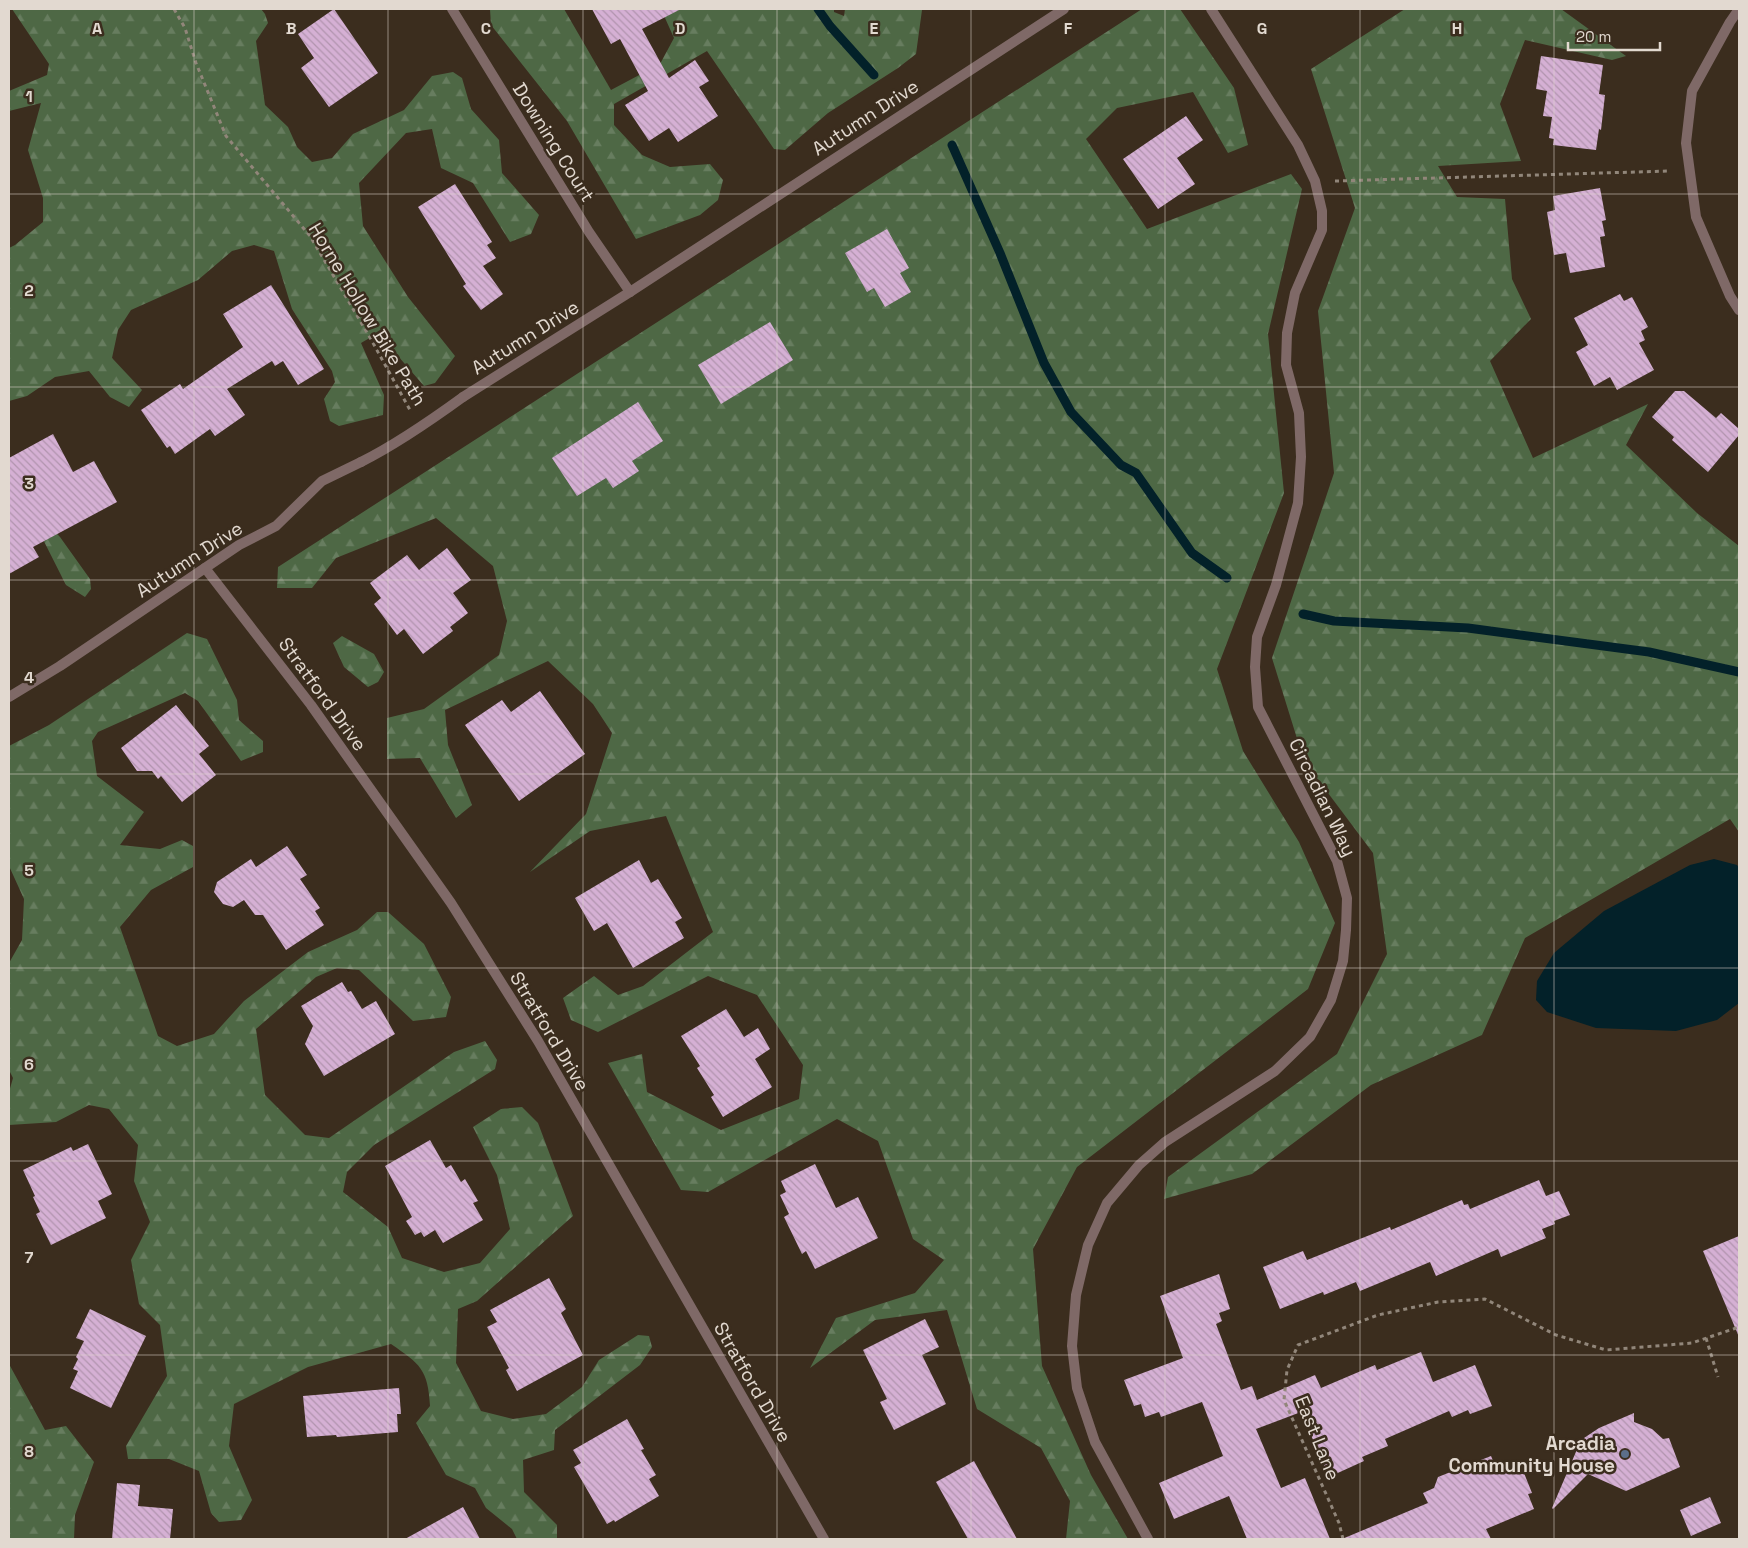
<svg xmlns="http://www.w3.org/2000/svg" width="1748" height="1548" viewBox="0 0 1748 1548" font-family="'Space Grotesk',sans-serif">
  <style>
    .forest { fill: url(#forest-firs) }
    .water { fill: #032129 }
    .lines { fill: none; stroke-linecap: round; stroke-linejoin: round }
    .stream { stroke: #032129; stroke-width: 9 }
    .building { fill: url(#building-back-hatch) }
    .path { stroke: #91867a; stroke-width: 3; stroke-dasharray: 4 4; stroke-linecap: butt }
    .service { stroke: #7f6967; stroke-width: 10 }
    .minor { stroke: #7f6967; stroke-width: 10 }
    .grid { fill: none; stroke: #e2d9d0; stroke-width: 1; stroke-opacity: 0.55 }
    .service-dot { fill: #5c6f8a; stroke: #3b2d1e; stroke-width: 2 }
    .labels { text-anchor: middle; stroke-width: 5; stroke-linejoin: round; paint-order: stroke }
    .street-label { font-size: 19px; fill: #e2d9d0; stroke: #3b2d1e }
    .poi-label { font-size: 19px; font-weight: bold; fill: #e2d9d0; stroke: #3b2d1e; text-anchor: end }
    .grid-label { font-size: 16px; text-anchor: middle; font-weight: bold; fill: #e2d9d0; stroke: #3b2d1e; stroke-width: 5; stroke-linejoin: round; paint-order: stroke }
  </style>
  <defs>
    <pattern id="forest-firs" width="22" height="20" patternUnits="userSpaceOnUse" patternTransform="scale(1.25)"><rect width="22" height="20" fill="#4e6845"/><path d="M5 1l3.5 6h-7zM16 11l3.5 6h-7z" fill="#677d5f"/></pattern>
    <pattern id="building-back-hatch" width="6" height="6" patternUnits="userSpaceOnUse" patternTransform="scale(1.25)"><rect width="6" height="6" fill="#d5b0d4"/><path d="M-1 5l2 2M0 0l6 6M5-1l2 2" fill="none" stroke="#b194ae"/></pattern>
  </defs>
  <rect width="100%" height="100%" fill="#3b2d1e"/>
  <g class="forest">
    <path d="M12,9H261L265,14L268,23L256,41L265,105L288,127L297,147L312,162L332,158L353,134L404,110L432,76L453,72L462,78L471,109L499,140L502,173L539,215L531,234L510,242L473,183L441,168L432,129L406,133L359,183L363,226L408,297L455,356L435,383L424,386L378,333L361,343L384,395L383,415L339,426L330,421L324,399L335,382L332,371L292,309L274,251L254,245L232,251L198,280L131,310L118,330L112,358L142,390L129,407L110,397L89,371L55,377L27,396L9,401V248L15,245L43,222V198L28,150L41,103L9,111V91L47,75L49,64Z"/>
    <path d="M490,9H564L611,90L660,64L674,38L661,9H834V12L844,16L845,9H921L922,10L916,54L898,68L828,113L785,150L774,149L707,51L614,104V125L642,155L670,167L710,164L723,180L718,200L700,215L636,239L567,121L491,25Z"/>
    <path d="M1142,9H1180L1234,88L1248,145L1228,153L1193,92L1117,108L1086,139L1147,229L1291,174L1302,189L1268,334L1284,493L1217,669L1243,751L1299,842L1335,923L1308,989L1077,1167L1033,1249L1042,1366L1091,1475L1128,1539H1066L1070,1501L1041,1448L977,1409L947,1310L875,1320L810,1368L836,1318L915,1293L944,1260L913,1239L878,1141L837,1119L708,1192L681,1190L608,1063L642,1054L647,1092L721,1130L799,1099L803,1065L757,995L708,976L598,1032L571,1020L563,998L594,976L618,995L643,986L713,932L666,816L590,831L530,872L586,814L612,733L593,704L548,661L445,710L448,745L472,805L456,818L420,758L387,759V718L424,709L499,655L507,621L493,566L436,518L336,558L312,588H277L278,567Z"/>
    <path d="M1405,9H1561L1626,56L1612,60L1525,40L1500,104L1521,161L1438,166L1457,197L1505,199L1512,279L1531,319L1490,361L1533,458L1648,404L1626,445L1697,513L1739,546V832L1730,819L1525,938L1482,1035L1371,1085L1252,1174L1164,1199L1168,1177L1337,1054L1387,954L1373,853L1304,761L1272,658L1334,473L1318,311L1355,208L1311,69Z"/>
    <path d="M9,456L19,470L25,499L60,537L90,579L91,589L85,597L66,585L13,480L9,479Z"/>
    <path d="M187,633L207,639L237,700L239,720L263,741V752L241,761L198,701L185,693L98,732L92,741L97,776L144,812L120,845L160,849L182,840L193,846V867L151,890L120,927L158,1036L177,1046L214,1034L244,1001L308,952L357,930L377,912H388L424,944L451,997L446,1017L413,1021L359,970L337,968L316,977L256,1029L265,1095L305,1135L329,1138L454,1052L485,1041L497,1060L495,1069L374,1145L347,1172L343,1192L388,1227L402,1258L444,1272L480,1263L510,1229L497,1175L473,1127L501,1109L522,1107L538,1123L573,1216L477,1301L458,1309L456,1363L481,1411L513,1419L546,1414L582,1387L599,1360L638,1335L649,1336L652,1347L640,1365L555,1430L554,1450L523,1460L524,1492L557,1525V1539H517L512,1529L486,1508L475,1488L446,1475L416,1423L430,1406C428,1369 420,1364 391,1344L308,1367L234,1404L229,1446L252,1500L241,1520L219,1522L211,1513L199,1471L169,1459H128L126,1446L167,1376L160,1325L139,1304L131,1260L150,1222L134,1181L138,1145L109,1109L89,1105L56,1122L9,1125V1092L13,1078L9,1070V963L22,940L24,899L9,866V746L49,725Z"/>
    <path d="M342,636L374,654L384,672L378,682L368,687L344,667L333,643Z"/>
    <path d="M9,1364L45,1430L66,1426L94,1462L75,1515L74,1539H9Z"/>
  </g>
  <path class="water" d="M1714,859L1737,865L1739,868V1003L1717,1020L1676,1031L1596,1028L1547,1012L1536,1000L1537,981L1554,953L1604,911L1690,865Z"/>
  <g class="lines">
    <g class="stream">
      <path d="M818,9L830,26L874,75"/>
      <path d="M952,145L1000,253L1044,363L1071,412L1121,465L1136,473L1192,553L1227,578"/>
      <path d="M1303,614L1334,621L1468,628L1649,652L1739,672"/>
    </g>
  </g>
  <g class="building">
    <path d="M334,9L378,73L329,107L301,68L314,58L298,34Z"/>
    <path d="M592,9H681L642,29L669,78L695,60L709,81L699,87L718,116L678,142L669,128L649,141L625,105L648,91L620,39L611,44Z"/>
    <path d="M1541,56L1603,65L1599,94L1605,95L1601,130L1599,129L1596,150L1553,145L1554,139L1549,138L1552,117L1543,116L1547,91L1536,89Z"/>
    <path d="M1186,116L1203,140L1177,158L1195,184L1158,209L1123,159Z"/>
    <path d="M455,184L492,242L487,245L496,258L483,266L503,294L481,310L463,286L466,284L418,207Z"/>
    <path d="M1600,188L1606,220L1602,221L1605,236L1600,237L1605,267L1570,273L1566,253L1554,255L1547,212L1555,210L1553,196Z"/>
    <path d="M887,229L909,268L900,273L911,292L885,307L874,288L867,292L845,253Z"/>
    <path d="M271,285L324,369L298,385L283,361L275,366L272,361L227,389L245,415L215,436L210,429L175,454L170,446L167,448L141,410L180,384L183,389L243,347L223,314Z"/>
    <path d="M1620,294L1624,301L1632,297L1648,327L1641,331L1645,340L1639,343L1654,370L1617,390L1610,377L1594,386L1576,352L1588,345L1574,318Z"/>
    <path d="M770,322L793,360L721,404L698,365Z"/>
    <path d="M1675,391H1684L1716,418L1721,413L1739,429V435L1708,472L1672,440L1674,437L1652,417Z"/>
    <path d="M638,402L663,441L632,461L639,471L613,488L606,478L577,496L552,458Z"/>
    <path d="M53,434L73,472L94,461L117,502L33,547L39,557L9,574V458Z"/>
    <path d="M447,548L471,580L453,593L468,613L450,627L453,631L423,654L404,629L397,635L374,604L381,598L370,583L407,555L419,570Z"/>
    <path d="M540,691L585,754L519,801L465,725L502,700L511,712Z"/>
    <path d="M176,705L209,746L199,754L216,775L182,802L161,776L158,779L152,771H137L121,748Z"/>
    <path d="M287,846L307,875L300,879L320,908L315,911L324,925L286,950L263,915H255L244,900L233,907L223,904L214,892L217,882L251,859L256,867Z"/>
    <path d="M639,860L651,883L658,879L682,918L675,922L684,938L633,968L607,923L594,931L575,898Z"/>
    <path d="M342,982L348,992L351,991L362,1009L376,1001L395,1034L324,1076L305,1044L313,1026L301,1006Z"/>
    <path d="M726,1009L744,1037L758,1028L770,1049L755,1059L772,1087L723,1117L711,1097L714,1095L697,1068L700,1066L681,1036Z"/>
    <path d="M430,1140L446,1168L451,1165L461,1182L465,1179L478,1201L473,1203L483,1220L443,1243L435,1230L424,1237L421,1232L415,1235L406,1221L412,1217L385,1166Z"/>
    <path d="M88,1144L112,1194L98,1201L106,1218L51,1245L36,1214L40,1212L33,1197L35,1196L23,1170L71,1147L73,1151Z"/>
    <path d="M815,1164L836,1208L858,1197L878,1238L815,1269L806,1251L802,1254L784,1217L789,1214L780,1195L786,1192L781,1181Z"/>
    <path d="M1539,1180L1546,1196L1559,1191L1570,1215L1554,1221L1555,1224L1542,1229L1546,1238L1501,1257L1498,1249L1436,1276L1430,1262L1360,1291L1356,1282L1324,1295L1323,1292L1280,1309L1263,1267L1303,1251L1307,1260L1390,1227L1391,1230L1462,1200L1464,1205L1468,1204L1470,1209Z"/>
    <path d="M1739,1236V1337L1703,1251Z"/>
    <path d="M1219,1274L1230,1309L1219,1313L1222,1321L1216,1324L1241,1390L1252,1386L1257,1400L1315,1375L1321,1388L1375,1365L1377,1370L1421,1352L1433,1382L1475,1365L1492,1406L1470,1414L1468,1410L1452,1417L1449,1411L1385,1439L1388,1446L1362,1457L1364,1461L1329,1477L1301,1412L1256,1429L1281,1488L1305,1478L1330,1539H1247L1229,1496L1174,1519L1159,1483L1223,1456L1202,1402L1161,1417L1159,1412L1145,1417L1141,1404L1134,1406L1124,1380L1183,1358L1160,1296Z"/>
    <path d="M549,1278L566,1309L561,1313L583,1355L517,1391L506,1370L509,1368L487,1327L497,1322L490,1310Z"/>
    <path d="M90,1309L146,1336L111,1408L70,1388L78,1371L73,1369L78,1359L76,1357L84,1341L76,1338Z"/>
    <path d="M925,1319L939,1347L922,1355L946,1404L894,1430L880,1402L887,1399L863,1350Z"/>
    <path d="M399,1388L401,1414H397L398,1432L337,1437L336,1435L307,1437L303,1396Z"/>
    <path d="M1634,1413V1422L1652,1429L1663,1439L1669,1438L1680,1467L1626,1491L1588,1474L1553,1509L1552,1508L1581,1440L1599,1428Z"/>
    <path d="M627,1419L644,1449L641,1450L656,1475L649,1479L659,1496L615,1522L614,1520L607,1524L574,1467L581,1463L573,1450Z"/>
    <path d="M1491,1456L1498,1472L1520,1463L1532,1493L1528,1494L1534,1509L1486,1529L1491,1539H1342L1428,1503L1423,1493L1434,1488L1438,1477Z"/>
    <path d="M974,1461L1017,1539H968L936,1482Z"/>
    <path d="M117,1483L140,1485L138,1506L173,1509L170,1539H112Z"/>
    <path d="M1710,1497L1721,1523L1691,1536L1680,1510Z"/>
    <path d="M463,1507L480,1539H405Z"/>
  </g>
  <g class="lines">
    <g class="path">
      <path d="M174,9L185,28L196,63L226,136L310,236L372,341L410,410"/>
      <path d="M1335,181L1669,171"/>
      <path d="M1706,1338L1718,1377"/>
      <path d="M1343,1539L1339,1523L1284,1400L1287,1370L1298,1345L1378,1315L1438,1302L1485,1299L1556,1335L1606,1350L1692,1343L1739,1327"/>
    </g>
    <path class="service" d="M361,462C397,444 430,421 463,397"/>
    <g class="minor">
      <path d="M452,9L589,232L630,292"/>
      <path d="M1739,9L1730,22L1692,91L1686,143L1696,217L1730,296L1739,310"/>
      <path d="M463,397L630,292L1064,9"/>
      <path d="M205,568L311,705L451,903L538,1041L824,1539"/>
      <path d="M9,697L60,666L239,545L276,526L322,481L361,462"/>
      <path d="M1148,1539L1095,1442L1077,1388L1072,1346L1076,1295L1088,1245L1107,1203L1139,1165L1165,1142L1275,1071L1310,1037L1331,1000L1343,961L1346,930L1347,898L1337,861L1258,707L1255,667L1257,637L1276,585L1298,503L1301,457L1299,413L1286,365L1287,333L1295,293L1322,230V211L1315,181L1298,145L1211,9"/>
    </g>
  </g>
  <path class="grid" d="M194,9V1539M388,9V1539M583,9V1539M777,9V1539M971,9V1539M1165,9V1539M1360,9V1539M1554,9V1539M9,194H1739M9,387H1739M9,580H1739M9,774H1739M9,968H1739M9,1161H1739M9,1355H1739"/>
  <circle class="service-dot" cx="1625" cy="1454" r="5"/>
  <g class="labels">
    <g class="street-label">
      <text transform="translate(865 117) rotate(-33)" y="7">Autumn Drive</text>
      <text transform="translate(554 142) rotate(58)" y="7">Downing Court</text>
      <text transform="translate(368 314) rotate(59)" y="7">Horne Hollow Bike Path</text>
      <text transform="translate(525 337) rotate(-32)" y="7">Autumn Drive</text>
      <text transform="translate(189 559) rotate(-33)" y="7">Autumn Drive</text>
      <text transform="translate(323 694) rotate(54)" y="7">Stratford Drive</text>
      <text transform="translate(1323 797) rotate(64)" y="7">Circadian Way</text>
      <text transform="translate(550 1031) rotate(59)" y="7">Stratford Drive</text>
      <text transform="translate(753 1382) rotate(60)" y="7">Stratford Drive</text>
      <text transform="translate(1318 1438) rotate(68)" y="7">East Lane</text>
    </g>
    <g class="poi-label">
      <text x="1615" y="1450">Arcadia<tspan x="1615" dy="22">Community House</tspan></text>
    </g>
  </g>
  <g class="grid-label">
    <text x="97" y="34">A</text>
    <text x="291" y="34">B</text>
    <text x="486" y="34">C</text>
    <text x="680" y="34">D</text>
    <text x="874" y="34">E</text>
    <text x="1068" y="34">F</text>
    <text x="1262" y="34">G</text>
    <text x="1457" y="34">H</text>
    <text x="29" y="102">1</text>
    <text x="29" y="296">2</text>
    <text x="29" y="489">3</text>
    <text x="29" y="683">4</text>
    <text x="29" y="876">5</text>
    <text x="29" y="1070">6</text>
    <text x="29" y="1263">7</text>
    <text x="29" y="1457">8</text>
  </g>
  <rect width="1748" height="1548" fill="none" stroke="#e2d9d0" stroke-width="20"/>
  <path d="M1568 42v8h92v-8" fill="none" stroke="#e2d9d0" stroke-width="2.5"/>
  <text x="1576" y="42" font-size="15" fill="#e2d9d0" stroke="#3b2d1e" stroke-width="4" paint-order="stroke">20 m</text>
</svg>
